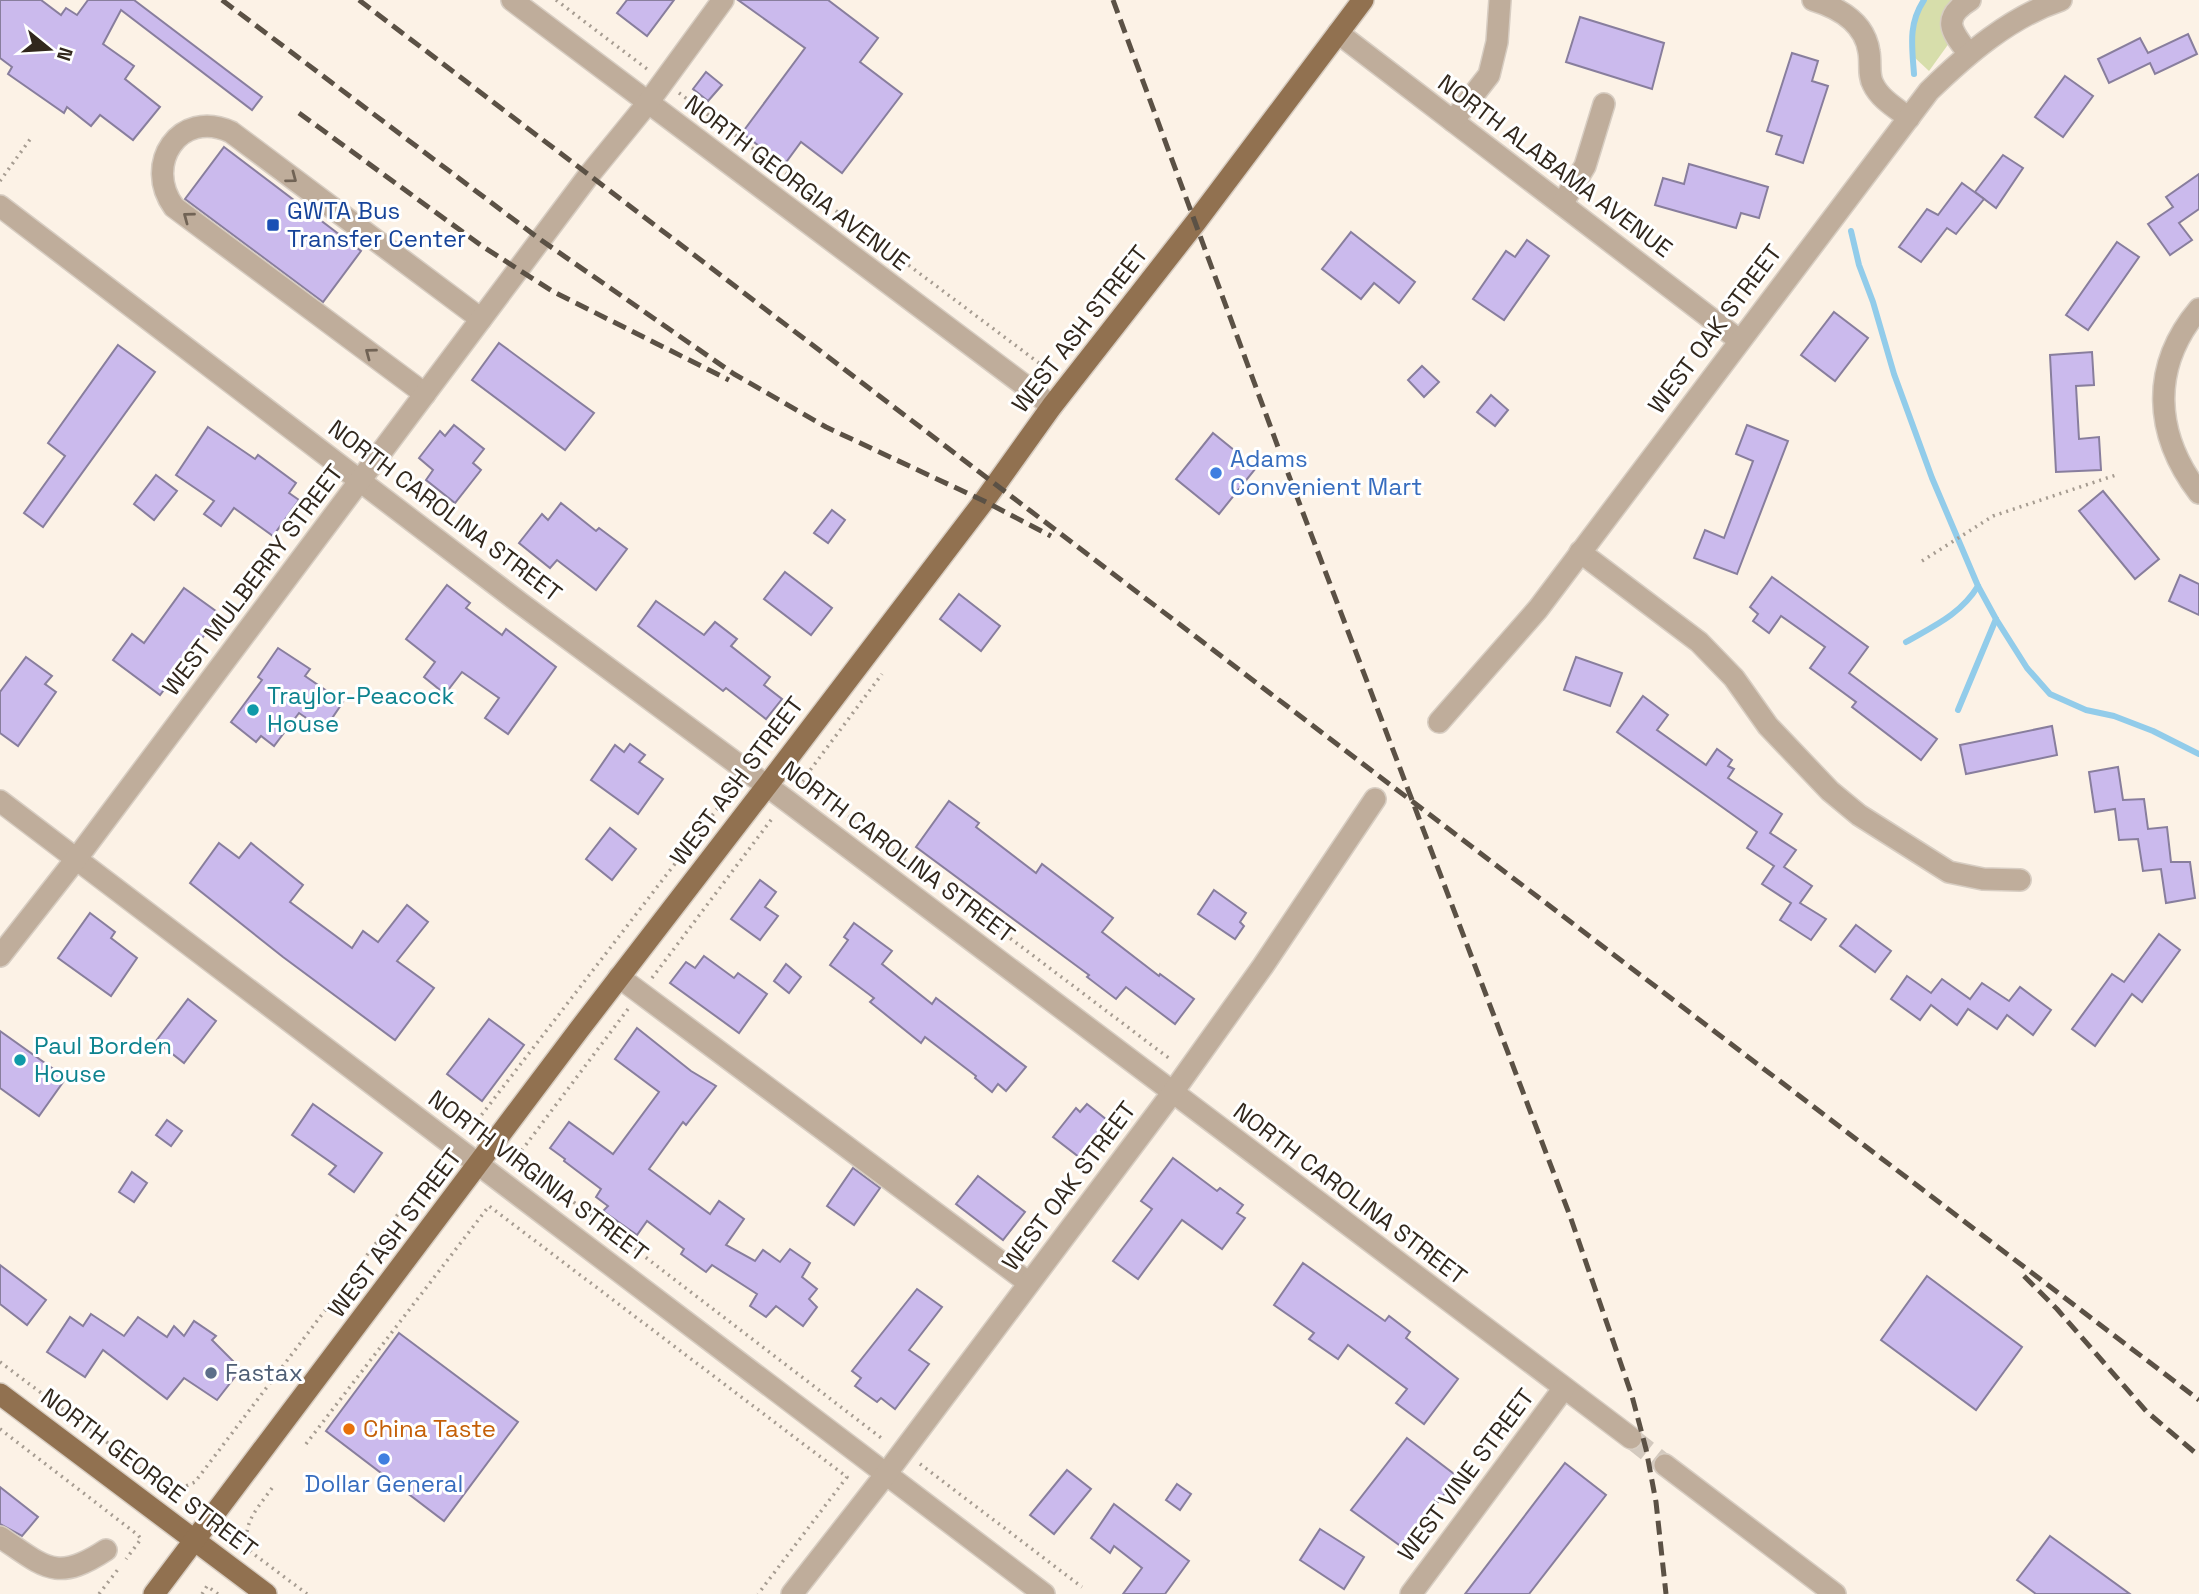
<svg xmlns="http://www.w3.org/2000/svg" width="2199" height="1594" viewBox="0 0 2199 1594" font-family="'Space Grotesk',sans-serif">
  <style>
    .green { fill: #d7deab }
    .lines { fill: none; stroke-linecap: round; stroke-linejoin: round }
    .stream { stroke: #92ccea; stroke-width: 6 }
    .building { fill: #cbbaed; stroke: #887e9d; stroke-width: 2 }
    .minor-tunnel { stroke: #d3c9be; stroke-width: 21; stroke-dasharray: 21 10; stroke-linecap: butt }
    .minor-casing { stroke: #d7cdc2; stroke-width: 24 }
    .major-casing { stroke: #d7cdc2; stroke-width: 24 }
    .path { stroke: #a69c91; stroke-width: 3.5; stroke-dasharray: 2 5; stroke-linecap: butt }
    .minor { stroke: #bfad9b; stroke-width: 21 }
    .major { stroke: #917150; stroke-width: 21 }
    .rail { stroke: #5b5145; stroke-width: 5; stroke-dasharray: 14 7; stroke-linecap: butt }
    .oneway { stroke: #716355 }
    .transit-dot { fill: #1a4fb4; stroke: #fff; stroke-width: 2.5 }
    .shop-dot { fill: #3f7fe0; stroke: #fff; stroke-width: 2.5 }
    .culture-dot { fill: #0f9aa8; stroke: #fff; stroke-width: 2.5 }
    .service-dot { fill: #5c6f8a; stroke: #fff; stroke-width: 2.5 }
    .food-dot { fill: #e8710a; stroke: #fff; stroke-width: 2.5 }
    .labels { text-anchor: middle; stroke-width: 6; stroke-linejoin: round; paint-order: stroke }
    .street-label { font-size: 24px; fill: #31271c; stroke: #fff }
    .transit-label { font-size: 24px; fill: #164399; stroke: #fff; text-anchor: start }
    .shop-label { font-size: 24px; fill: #366cbe; stroke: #fff; text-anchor: start }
    .culture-label { font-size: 24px; fill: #0d838f; stroke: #fff; text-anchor: start }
    .service-label { font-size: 24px; fill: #4e5e75; stroke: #fff; text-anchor: start }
    .food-label { font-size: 24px; fill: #c56008; stroke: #fff; text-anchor: start }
  </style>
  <rect width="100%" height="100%" fill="#fcf2e6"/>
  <path class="green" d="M1924,0H1960L1952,39L1929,71L1913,56C1910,34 1912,19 1924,0Z"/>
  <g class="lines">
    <g class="stream">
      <path d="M1914,74C1912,46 1908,24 1924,0"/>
      <path d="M1851,231L1859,265L1873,302L1894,374L1932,478L1978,586L1996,619L2027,668L2050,694L2086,710L2114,716L2153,731L2199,754"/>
      <path d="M1906,642C1934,626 1961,614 1978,586"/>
      <path d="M1958,710L1996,619"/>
    </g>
  </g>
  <g class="building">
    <path d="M0,0H41L61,15L66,8L77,15L88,0H134L262,97L252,110L121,10L103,44L134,66L125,79L160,107L133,140L100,115L91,126L67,107L64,113L8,74L12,67L0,58Z"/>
    <path d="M627,0H674L647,36L617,13Z"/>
    <path d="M738,0H828L878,38L860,62L902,94L842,173L801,142L784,165L742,133L805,48Z"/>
    <path d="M1580,17L1664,43L1652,89L1566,62Z"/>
    <path d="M2188,34L2197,54L2155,74L2150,63L2109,83L2098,59L2140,38L2148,53Z"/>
    <path d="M1792,53L1818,61L1812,81L1828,86L1803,163L1776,154L1782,136L1767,131Z"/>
    <path d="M706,72L722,85L708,101L693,89Z"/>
    <path d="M2065,76L2093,96L2063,137L2035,117Z"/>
    <path d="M224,147L361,251L323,302L185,199Z"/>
    <path d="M2003,155L2023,168L1996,208L1975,192Z"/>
    <path d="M1689,164L1768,187L1759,218L1741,213L1736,228L1655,205L1663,178L1684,184Z"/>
    <path d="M2199,174V209L2179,223L2192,240L2170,255L2148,224L2173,207L2166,197Z"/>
    <path d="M1962,183L1984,199L1956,234L1947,228L1921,262L1899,247L1927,209L1938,215Z"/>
    <path d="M1351,232L1415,282L1399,303L1374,283L1361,299L1322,269Z"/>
    <path d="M1527,240L1549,256L1504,320L1473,299L1506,251L1515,257Z"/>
    <path d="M2117,242L2139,257L2088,330L2066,315Z"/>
    <path d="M1834,312L1868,338L1835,381L1801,355Z"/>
    <path d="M499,343L594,413L565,450L472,380Z"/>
    <path d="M118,345L155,372L43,527L24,513L65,456L48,443Z"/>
    <path d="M2092,352L2094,385L2076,386L2079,439L2099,437L2101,470L2056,472L2050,355Z"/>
    <path d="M1422,366L1439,382L1424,397L1408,380Z"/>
    <path d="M1491,395L1508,410L1495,426L1477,412Z"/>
    <path d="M454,425L484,449L473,463L481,470L455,503L426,480L433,470L419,458L440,431L445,436Z"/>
    <path d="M1747,425L1788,441L1737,574L1694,558L1705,530L1724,538L1753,461L1736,454Z"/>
    <path d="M208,427L255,459L258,455L296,483L289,493L299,500L273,536L234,508L221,526L204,514L214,501L176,475Z"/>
    <path d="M1213,433L1256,468L1219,514L1176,479Z"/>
    <path d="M156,475L177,491L154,520L134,504Z"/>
    <path d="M2103,491L2159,559L2135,579L2079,511Z"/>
    <path d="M561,503L596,531L599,528L627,549L596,590L557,560L550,568L519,543L542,514L548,520Z"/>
    <path d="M832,510L845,520L828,543L814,533Z"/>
    <path d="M785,572L832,608L811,635L764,599Z"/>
    <path d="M2180,575L2199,584V615L2169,601Z"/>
    <path d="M1772,577L1868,647L1849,673L1937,739L1921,760L1852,707L1856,702L1810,668L1825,647L1781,616L1769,633L1753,621L1758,614L1750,607Z"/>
    <path d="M447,585L470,603L466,608L502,635L506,629L556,667L508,734L485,718L499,698L462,672L445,694L424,677L435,662L406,639Z"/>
    <path d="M184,588L220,614L160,695L113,660L132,634L144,643Z"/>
    <path d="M959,594L1000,626L981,651L940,619Z"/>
    <path d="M656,601L704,635L715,622L737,639L731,646L770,677L764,685L782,699L766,719L726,688L723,691L638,626Z"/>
    <path d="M278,648L310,669L305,676L343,702L324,730L299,713L274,746L261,736L256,742L231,722L262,680L258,677Z"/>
    <path d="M26,657L52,676L45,684L56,692L18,746L0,733V692Z"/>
    <path d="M1576,657L1622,673L1610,706L1564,690Z"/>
    <path d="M1643,696L1668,715L1657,730L1706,765L1717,749L1732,760L1728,766L1734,769L1728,778L1782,814L1770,833L1796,850L1784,867L1812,886L1800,903L1826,919L1811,940L1780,920L1791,903L1762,884L1774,866L1747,848L1757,832L1617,732Z"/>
    <path d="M2052,726L2057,755L1966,774L1960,745Z"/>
    <path d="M630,744L645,755L639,762L663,779L638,814L591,780L615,745L624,752Z"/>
    <path d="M2118,767L2123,800L2144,799L2148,829L2167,827L2171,862H2190L2195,898L2166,903L2161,869L2143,871L2138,839L2119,840L2115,809L2095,812L2089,772Z"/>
    <path d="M949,801L979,823L976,827L1036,873L1042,864L1113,918L1102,932L1159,976L1160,974L1194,999L1175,1024L1126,987L1116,999L1087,977L1089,975L916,847Z"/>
    <path d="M610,828L636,849L612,880L586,859Z"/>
    <path d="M219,843L239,858L251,843L267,856L303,885L290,902L352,948L363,931L378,942L407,905L428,922L397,961L434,988L395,1040L283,957L190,883Z"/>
    <path d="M760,880L776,892L765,907L778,916L760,940L731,919Z"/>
    <path d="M1214,890L1246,913L1240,922L1244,926L1235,939L1198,914Z"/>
    <path d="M90,913L115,932L111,938L137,958L111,996L58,958Z"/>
    <path d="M854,923L892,951L882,964L932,1004L936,998L1026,1067L1006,1091L998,1084L992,1092L975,1078L976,1076L925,1037L921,1043L870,1002L874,998L830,965L848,940L844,937Z"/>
    <path d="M1856,925L1891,951L1875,972L1840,946Z"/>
    <path d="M2159,934L2180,950L2142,1002L2132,994L2095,1046L2072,1029L2112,974L2124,982Z"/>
    <path d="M704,956L734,978L738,973L767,994L739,1033L670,983L686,962L695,968Z"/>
    <path d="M786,964L801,977L789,993L774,981Z"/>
    <path d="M1907,976L1931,993L1942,979L1970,999L1982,983L2009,1001L2020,987L2051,1010L2033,1035L2007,1015L1997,1029L1968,1009L1957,1025L1931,1005L1920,1020L1891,999Z"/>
    <path d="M188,999L216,1021L184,1063L156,1041Z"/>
    <path d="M489,1019L524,1045L482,1101L447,1074Z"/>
    <path d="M637,1028L691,1071L716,1086L686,1125L683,1122L649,1169L710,1214L719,1201L744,1219L726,1245L755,1261L763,1250L780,1262L790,1249L810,1263L802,1277L817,1289L809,1299L817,1307L803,1326L776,1306L766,1317L750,1306L757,1294L712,1265L706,1272L681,1254L684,1249L647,1221L637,1235L603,1211L608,1206L596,1197L601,1189L564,1161L565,1159L550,1148L569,1122L613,1154L659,1092L615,1059Z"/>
    <path d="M0,1031L66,1078L39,1116L0,1088Z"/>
    <path d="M313,1104L382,1153L354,1192L329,1174L336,1166L292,1135Z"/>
    <path d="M1087,1104L1107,1120L1079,1157L1053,1137L1076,1108L1080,1112Z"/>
    <path d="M167,1120L182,1131L171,1146L156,1135Z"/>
    <path d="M1173,1158L1217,1191L1220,1188L1243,1205L1237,1213L1245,1218L1222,1249L1182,1220L1138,1279L1113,1261L1152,1209L1141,1201Z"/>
    <path d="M853,1168L880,1188L854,1225L827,1206Z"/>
    <path d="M132,1172L147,1183L134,1202L119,1192Z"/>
    <path d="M978,1176L1025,1212L1003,1240L956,1204Z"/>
    <path d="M1303,1263L1385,1321L1389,1316L1410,1332L1406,1338L1458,1379L1424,1424L1396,1403L1407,1389L1348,1345L1338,1359L1309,1339L1314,1333L1274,1305Z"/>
    <path d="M0,1265L46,1300L27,1325L0,1304Z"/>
    <path d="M1927,1276L2022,1347L1976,1410L1881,1340Z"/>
    <path d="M917,1289L942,1307L909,1350L929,1364L895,1409L881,1398L877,1402L855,1386L861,1378L852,1371Z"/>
    <path d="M91,1314L124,1336L138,1317L167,1337L174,1326L184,1336L194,1321L216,1336L212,1340L241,1369L217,1400L184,1378L167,1399L103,1350L85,1377L47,1352L70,1317L83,1326Z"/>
    <path d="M399,1333L518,1422L444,1521L326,1431Z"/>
    <path d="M1407,1438L1458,1477L1438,1502L1435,1500L1402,1547L1351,1510Z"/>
    <path d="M1565,1463L1606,1495L1529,1594H1465Z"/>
    <path d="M1067,1470L1091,1489L1054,1534L1030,1515Z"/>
    <path d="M1177,1484L1191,1494L1180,1510L1166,1500Z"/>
    <path d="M0,1487L38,1517L22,1536L0,1524Z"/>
    <path d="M1114,1504L1189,1561L1165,1594H1123L1142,1568L1114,1546L1110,1553L1091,1538Z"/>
    <path d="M1320,1529L1364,1557L1344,1589L1300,1560Z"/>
    <path d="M2050,1536L2130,1594H2036L2017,1580Z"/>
  </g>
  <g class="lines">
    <path class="minor-tunnel" d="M1631,1438L1665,1465"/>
    <defs>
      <g id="minor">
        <path d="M512,0L1052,406"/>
        <path d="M1813,0C1839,8 1865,23 1869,52C1871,63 1868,75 1873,84C1880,99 1896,108 1909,118"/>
        <path d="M1338,33L1739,340"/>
        <path d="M1969,54C1952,32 1940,19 1970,0"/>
        <path d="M1453,121L1489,75L1497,42L1500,0"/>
        <path d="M1562,204L1585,166L1604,104"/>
        <path d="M0,206L520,603L786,800L1631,1438"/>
        <path d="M2199,309C2150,367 2154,434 2199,493"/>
        <path d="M425,394L174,207C143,165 179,108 231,132L481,319"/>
        <path d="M1580,552L1699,642L1734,678L1768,726L1830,791L1859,815L1949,872L1983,879L2020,880"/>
        <path d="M1439,722L1538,609L1929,91C1967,54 2010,17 2061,0"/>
        <path d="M0,801L1044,1594"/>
        <path d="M0,956L77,858L589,175L647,104L723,0"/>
        <path d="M619,977L1029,1283"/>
        <path d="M1665,1465L1835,1594"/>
        <path d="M0,1537C45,1567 56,1583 106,1550"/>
        <path d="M792,1594L886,1474L1173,1092L1263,966L1375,799"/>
        <path d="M1411,1594L1564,1388"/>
      </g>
      <g id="major">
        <path d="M0,1394L266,1594"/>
        <path d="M154,1594L578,1031L782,766L984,501L1052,406L1196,222L1363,0"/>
      </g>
    </defs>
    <use href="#minor" class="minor-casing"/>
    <use href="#major" class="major-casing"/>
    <g class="path">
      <path d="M556,0L647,69"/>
      <path d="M679,93L1051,372"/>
      <path d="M0,181L31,138"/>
      <path d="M1922,561L1993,516L2119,474"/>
      <path d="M798,778L1170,1059"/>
      <path d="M802,781L882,674"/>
      <path d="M652,978L774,816"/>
      <path d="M628,1009L516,1158L884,1440"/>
      <path d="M473,1126L731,791"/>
      <path d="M0,1362L173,1492L195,1482L436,1164"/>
      <path d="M0,1429L138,1535L141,1539L126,1559"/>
      <path d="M306,1444L489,1206L847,1477L758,1594"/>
      <path d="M920,1464L1082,1587"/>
      <path d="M272,1488C258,1508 238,1527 251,1552L307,1594"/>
      <path d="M99,1594L119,1568"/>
      <path d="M202,1594L207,1586L218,1594"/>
    </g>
    <use href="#minor" class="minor"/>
    <use href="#major" class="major"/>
    <g class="rail">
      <path d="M222,0L541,240L734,374L826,427L984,501L1051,536"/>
      <path d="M359,0L2199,1400"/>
      <path d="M1113,0L1278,447L1570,1216L1632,1396L1646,1449L1656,1502L1666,1594"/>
      <path d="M299,113L482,246L552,291L729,380"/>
      <path d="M2024,1276L2057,1309L2146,1411L2199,1456"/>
    </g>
  </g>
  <defs><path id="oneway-chevron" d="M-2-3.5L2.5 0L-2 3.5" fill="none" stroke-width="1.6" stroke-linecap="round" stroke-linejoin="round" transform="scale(1.75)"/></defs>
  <g class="oneway">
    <use href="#oneway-chevron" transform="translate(292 178) rotate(37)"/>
    <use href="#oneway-chevron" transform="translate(188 217) rotate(-143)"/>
    <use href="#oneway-chevron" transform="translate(370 353) rotate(-143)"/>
  </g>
  <rect class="transit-dot" x="266" y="218" width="14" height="14" rx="3.5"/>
  <g class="shop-dot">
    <circle cx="1216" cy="473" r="7"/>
    <circle cx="384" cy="1459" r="7"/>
  </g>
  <g class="culture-dot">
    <circle cx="253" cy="710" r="7"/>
    <circle cx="20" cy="1060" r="7"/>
  </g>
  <circle class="service-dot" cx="211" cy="1373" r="7"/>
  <circle class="food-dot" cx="349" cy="1429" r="7"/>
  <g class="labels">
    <g class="street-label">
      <text transform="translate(1555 166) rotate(37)" y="8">NORTH ALABAMA AVENUE</text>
      <text transform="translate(797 183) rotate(37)" y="8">NORTH GEORGIA AVENUE</text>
      <text transform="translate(1080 329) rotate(-52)" y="8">WEST ASH STREET</text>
      <text transform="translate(1715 329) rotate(-53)" y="8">WEST OAK STREET</text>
      <text transform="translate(445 511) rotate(37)" y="8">NORTH CAROLINA STREET</text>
      <text transform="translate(253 580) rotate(-53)" y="8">WEST MULBERRY STREET</text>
      <text transform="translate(737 781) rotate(-53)" y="8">WEST ASH STREET</text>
      <text transform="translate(898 852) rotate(37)" y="8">NORTH CAROLINA STREET</text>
      <text transform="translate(538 1176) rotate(37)" y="8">NORTH VIRGINIA STREET</text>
      <text transform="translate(1069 1186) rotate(-53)" y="8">WEST OAK STREET</text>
      <text transform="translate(1350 1194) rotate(37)" y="8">NORTH CAROLINA STREET</text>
      <text transform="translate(395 1233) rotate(-53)" y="8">WEST ASH STREET</text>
      <text transform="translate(149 1473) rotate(37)" y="8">NORTH GEORGE STREET</text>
      <text transform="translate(1466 1475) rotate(-53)" y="8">WEST VINE STREET</text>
    </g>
    <g class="transit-label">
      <text x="287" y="219">GWTA Bus<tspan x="287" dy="28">Transfer Center</tspan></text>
    </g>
    <g class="shop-label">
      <text x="1230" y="467">Adams<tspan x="1230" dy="28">Convenient Mart</tspan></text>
      <text x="384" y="1492" text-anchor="middle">Dollar General</text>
    </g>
    <g class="culture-label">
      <text x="267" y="704">Traylor-Peacock<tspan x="267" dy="28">House</tspan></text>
      <text x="34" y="1054">Paul Borden<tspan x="34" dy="28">House</tspan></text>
    </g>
    <g class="service-label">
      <text x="225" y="1381">Fastax</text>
    </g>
    <g class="food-label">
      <text x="363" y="1437">China Taste</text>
    </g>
  </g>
  <g transform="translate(49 49) rotate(108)" stroke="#ffffff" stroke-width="5" paint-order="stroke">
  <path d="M0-5L12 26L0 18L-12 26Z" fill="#31271c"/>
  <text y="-10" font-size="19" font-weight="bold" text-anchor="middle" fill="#31271c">N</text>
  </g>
</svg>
